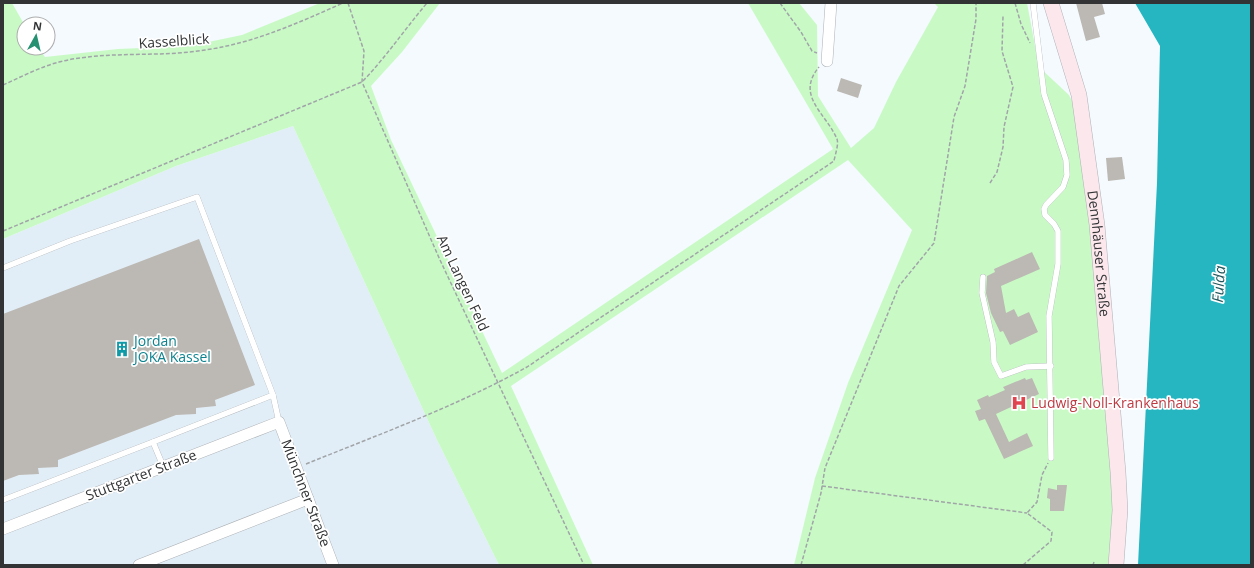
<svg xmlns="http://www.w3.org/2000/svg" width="1254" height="568" viewBox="0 0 1254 568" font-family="'Open Sans',sans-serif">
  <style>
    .built { fill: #e2eef7 }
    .green { fill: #c9fac6 }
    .water { fill: #26b6c2 }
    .building { fill: #bcb8b3 }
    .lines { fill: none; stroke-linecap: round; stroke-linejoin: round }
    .lane-casing { stroke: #acb1b5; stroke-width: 6 }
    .street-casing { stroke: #acb1b5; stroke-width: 12 }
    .secondary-casing { stroke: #acb1b5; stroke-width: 16 }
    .path { stroke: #a1a5a8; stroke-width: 1.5; stroke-dasharray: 4 2; stroke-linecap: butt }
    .lane { stroke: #fff; stroke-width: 5.5 }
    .street { stroke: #fff; stroke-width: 11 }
    .secondary { stroke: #fbe7ec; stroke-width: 15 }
    .labels { text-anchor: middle; stroke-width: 3.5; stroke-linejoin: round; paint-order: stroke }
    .street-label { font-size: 14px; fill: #313335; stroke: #fff }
    .culture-label { font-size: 14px; fill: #0d838f; stroke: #fff; text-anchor: start }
    .health-label { font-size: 14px; fill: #be3a42; stroke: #fff; text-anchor: start }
    .water-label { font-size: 15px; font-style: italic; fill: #1f575c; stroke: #fff }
  </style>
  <rect width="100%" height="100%" fill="#f4fafe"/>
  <path class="built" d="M293,126L437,440L499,565H3V239L176,166Z"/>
  <path class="green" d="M3,3H12L24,24V48H39L45,57L118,49L189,46L242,35L320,3H440L402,52L371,86L391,140L502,373L833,149L748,3H799L817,25L818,96L851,148L874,128L896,82L938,7L934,3H1027L1039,67L1069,95L1075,107L1093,225L1116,510L1108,565H794L815,478L848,383L912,230L848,160L511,386L593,565H499L437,440L293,126L176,166L3,239Z"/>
  <path class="water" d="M1135,3H1251V565H1138L1157,183L1160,46Z"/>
  <g class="building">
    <path d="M1076,3H1102L1105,14L1094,17L1100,37L1086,41Z"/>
    <path d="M841,78L862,85L858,98L837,91Z"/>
    <path d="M1122,157L1125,179L1108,181L1106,158Z"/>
    <path d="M199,239L255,385L215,400L216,406L196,408V414L176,415L58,460V467L38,468L39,474L19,475L3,481V314Z"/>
    <path d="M1032,252L1040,269L1001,286L1006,313L1014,309L1018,317L1029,312L1038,332L1010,345L1003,331L1000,332L991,313L986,293L987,276L995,272L994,269Z"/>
    <path d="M1025,378L1026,380L1032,378L1039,394L996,414L1009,442L1027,433L1033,446L1004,459L985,419L979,421L975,411L981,409L977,400L988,395L989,397L1005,390L1003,387Z"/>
    <path d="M1057,485H1067L1064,511H1050V499L1047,498L1048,488L1057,490Z"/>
  </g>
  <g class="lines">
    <defs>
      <g id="lane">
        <path d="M1033,3L1044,94L1066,160L1067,175L1063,187L1046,205L1044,209L1045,215L1054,224L1058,231V264L1049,316L1051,458"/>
        <path d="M3,268L70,241L197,197L273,395L279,422"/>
        <path d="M983,277L982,293L993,342L994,362L1001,376L1026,367L1051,366"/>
        <path d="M153,442L273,395"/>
        <path d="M3,500L153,442L163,466"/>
      </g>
      <g id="street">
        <path d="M827,61L831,3"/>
        <path d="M3,529L279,422L333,565"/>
        <path d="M139,565L308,499"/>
      </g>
      <g id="secondary">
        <path id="s1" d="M1051,3L1079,95L1097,225L1118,472L1120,510L1116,565"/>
      </g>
    </defs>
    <use href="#lane" class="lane-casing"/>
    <use href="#street" class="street-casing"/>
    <use href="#secondary" class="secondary-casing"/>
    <g class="path">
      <path d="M348,3L364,51L362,82L440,260L584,565"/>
      <path d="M780,3L801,32L812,51L817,53"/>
      <path d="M1015,3L1021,24L1030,43"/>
      <path d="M3,85C21,77 40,67 59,62C107,50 157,58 205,50C254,43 298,23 343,3"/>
      <path d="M990,183L997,172L1003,147L1004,127L1013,87L1002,51L1003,16"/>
      <path d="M3,231L362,82C386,57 405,29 427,3"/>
      <path d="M306,464C380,434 457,406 527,367L834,161C835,155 839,144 837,139C826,113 795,96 819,67"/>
      <path d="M822,486L1027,513"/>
      <path d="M801,565L821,493L825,468L899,286L934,243L954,117L965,86L976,19V3"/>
      <path d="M1023,565L1051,541L1052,532L1027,513L1037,502L1042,475L1048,463"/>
      <path d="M1093,565L1094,562"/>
    </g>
    <use href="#lane" class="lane"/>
    <use href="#street" class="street"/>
    <use href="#secondary" class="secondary"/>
  </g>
  <defs>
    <symbol id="building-bare" viewBox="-9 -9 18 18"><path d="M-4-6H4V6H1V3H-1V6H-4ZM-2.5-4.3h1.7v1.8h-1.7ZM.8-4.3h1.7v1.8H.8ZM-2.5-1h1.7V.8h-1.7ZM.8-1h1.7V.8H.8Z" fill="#0f9aa8" stroke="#fff" stroke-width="2.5" paint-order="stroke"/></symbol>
    <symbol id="hospital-bare" viewBox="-9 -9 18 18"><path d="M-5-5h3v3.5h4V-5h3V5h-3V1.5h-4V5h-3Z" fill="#e0444e" stroke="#fff" stroke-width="2.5" paint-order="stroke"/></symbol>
  </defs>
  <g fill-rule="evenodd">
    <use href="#building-bare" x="111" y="338" width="22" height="22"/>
    <use href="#hospital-bare" x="1008" y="392" width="22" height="22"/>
  </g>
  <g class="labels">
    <g class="street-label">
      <text transform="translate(174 41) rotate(-4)" y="5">Kasselblick</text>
      <text dy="5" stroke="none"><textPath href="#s1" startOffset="256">Dennhäuser Straße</textPath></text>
      <text transform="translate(463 283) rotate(65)" y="5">Am Langen Feld</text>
      <text transform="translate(141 475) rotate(-21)" y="5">Stuttgarter Straße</text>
      <text transform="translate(306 493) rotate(69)" y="5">Münchner Straße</text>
    </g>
    <g class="culture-label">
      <text x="134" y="346">Jordan<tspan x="134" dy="16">JOKA Kassel</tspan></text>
    </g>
    <g class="health-label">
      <text x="1031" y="408">Ludwig-Noll-Krankenhaus</text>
    </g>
    <g class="water-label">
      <text transform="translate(1219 284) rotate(-86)" y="5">Fulda</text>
    </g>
  </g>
  <rect width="1254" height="568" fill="none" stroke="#313335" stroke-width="8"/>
  <g transform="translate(36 36) rotate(8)"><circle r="19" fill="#ffffff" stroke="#adadae"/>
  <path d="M0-3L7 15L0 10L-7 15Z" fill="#259171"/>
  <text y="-6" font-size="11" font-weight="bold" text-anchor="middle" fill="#313335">N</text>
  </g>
</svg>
